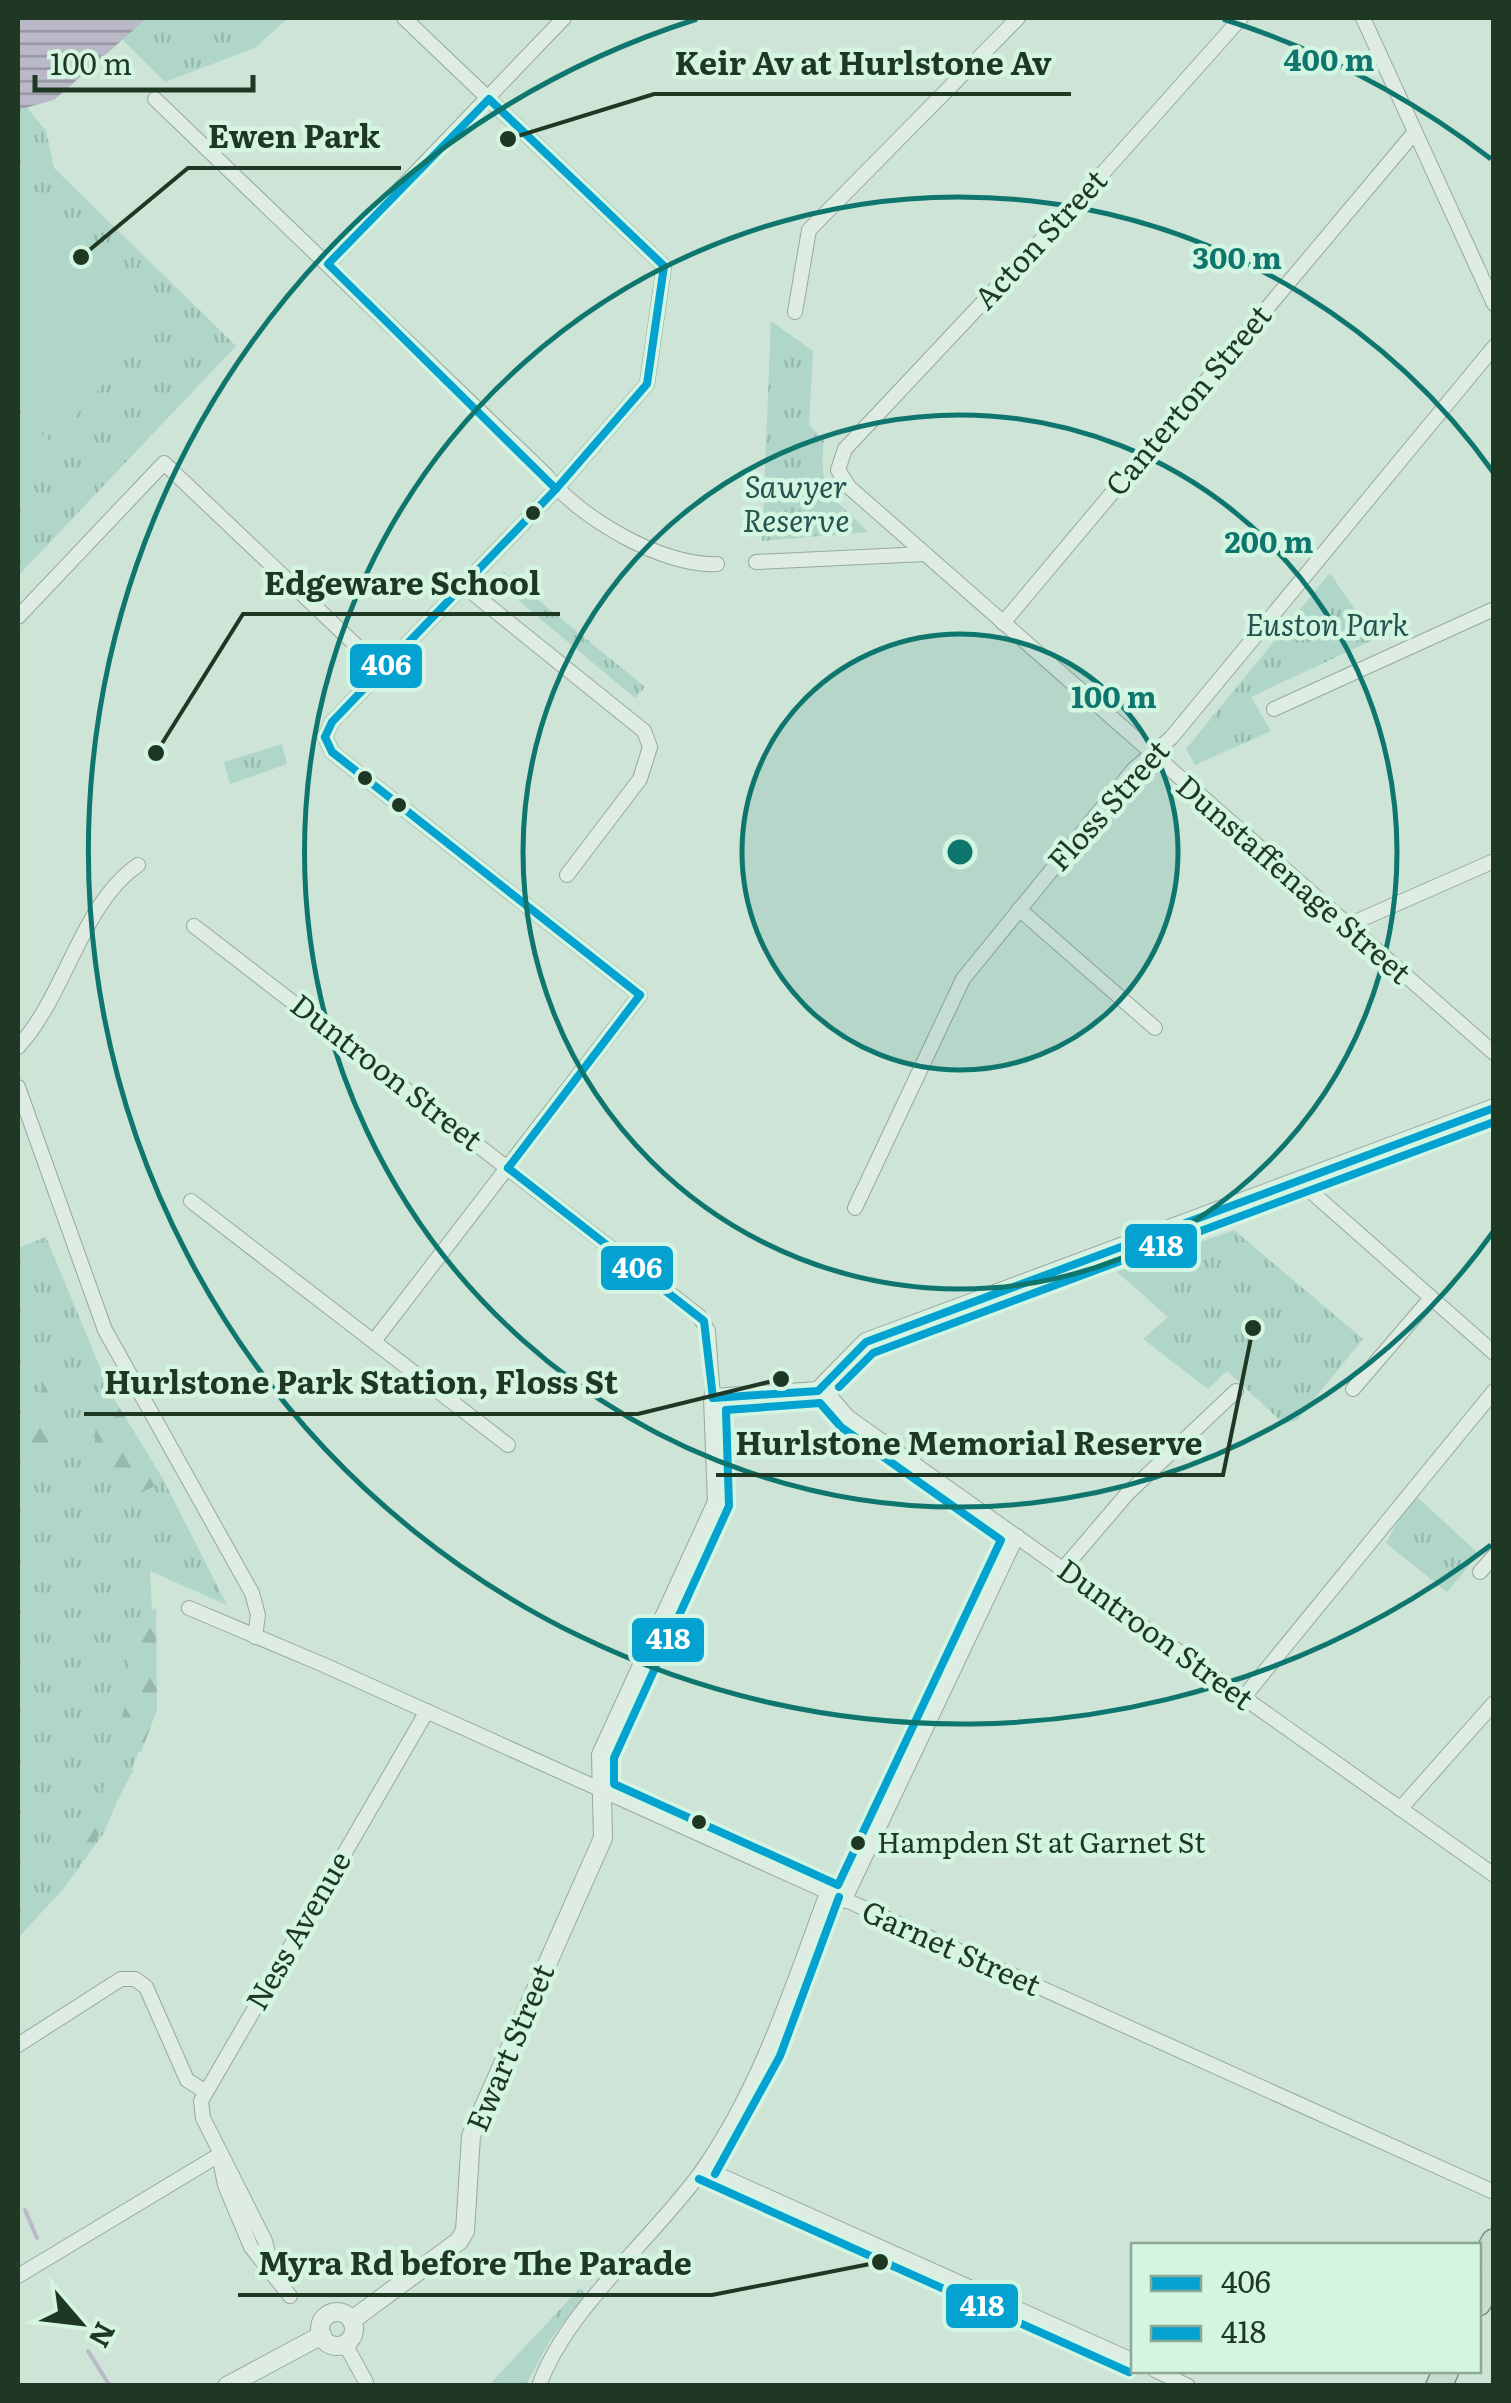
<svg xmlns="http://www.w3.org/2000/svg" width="1511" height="2403" viewBox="0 0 1511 2403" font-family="Literata,serif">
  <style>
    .grass { fill: url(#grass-tufts) }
    .forest { fill: url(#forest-firs) }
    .pitch { fill: #b0d6ca }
    .water { fill: url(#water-rules) }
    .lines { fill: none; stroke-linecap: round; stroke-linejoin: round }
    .stream { stroke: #b9b9c7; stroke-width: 4 }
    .minor-casing { stroke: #96a99c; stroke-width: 16 }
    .tertiary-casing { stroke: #96a99c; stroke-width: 20 }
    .trunk-casing { stroke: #7d8f82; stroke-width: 28 }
    .minor { stroke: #dfece4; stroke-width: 14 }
    .tertiary { stroke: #dfece4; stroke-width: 18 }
    .trunk { stroke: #c7dcce; stroke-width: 25 }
    .bus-1-casing { stroke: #d3f5e1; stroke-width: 15 }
    .bus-2-casing { stroke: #d3f5e1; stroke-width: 15 }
    .bus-1 { stroke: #04a2d0; stroke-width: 8 }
    .bus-2 { stroke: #04a2d0; stroke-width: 8 }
    .ring { fill: none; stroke: #0f766e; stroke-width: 5 }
    .bus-dot { fill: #1e3823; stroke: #d3f5e1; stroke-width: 4 }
    .labels { text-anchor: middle; stroke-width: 9; stroke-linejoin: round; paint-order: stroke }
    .bus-label { font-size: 28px; fill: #1e3823; stroke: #d3f5e1; text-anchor: start }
    .street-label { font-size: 30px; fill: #1e3823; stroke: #d3f5e1 }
    .park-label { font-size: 30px; font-style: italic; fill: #255451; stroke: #d3f5e1 }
    .centre { fill: #0f766e; stroke: #d3f5e1; stroke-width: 5 }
    .ring-label { font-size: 30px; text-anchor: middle; font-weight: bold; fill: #0f766e; stroke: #d3f5e1; stroke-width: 9; stroke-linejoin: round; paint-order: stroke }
    .leader { fill: none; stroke: #1e3823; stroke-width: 4 }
    .callout-dot { fill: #1e3823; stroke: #d3f5e1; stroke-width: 4 }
    .callout-label { font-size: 32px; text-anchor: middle; font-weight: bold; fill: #1e3823; stroke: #d3f5e1; stroke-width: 9; stroke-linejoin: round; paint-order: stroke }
    .line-badge { stroke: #d3f5e1; stroke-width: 4 }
    .badge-label { font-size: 28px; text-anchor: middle; font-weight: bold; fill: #fff }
  </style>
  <defs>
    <pattern id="grass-tufts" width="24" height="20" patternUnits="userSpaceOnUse" patternTransform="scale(2.5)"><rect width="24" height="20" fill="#b0d6ca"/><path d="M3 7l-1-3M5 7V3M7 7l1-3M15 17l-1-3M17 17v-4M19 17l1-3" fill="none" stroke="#97b8ad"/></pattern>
    <pattern id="forest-firs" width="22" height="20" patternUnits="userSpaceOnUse" patternTransform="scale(2.5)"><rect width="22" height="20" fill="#b0d6ca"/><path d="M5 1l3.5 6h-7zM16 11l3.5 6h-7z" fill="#97b8ad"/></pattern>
    <pattern id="water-rules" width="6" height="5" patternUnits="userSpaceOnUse" patternTransform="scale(2.5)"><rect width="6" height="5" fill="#b9b9c7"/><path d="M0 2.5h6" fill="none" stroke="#9697a1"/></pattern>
  </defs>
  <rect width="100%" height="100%" fill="#cde4d6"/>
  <g class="grass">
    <path d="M147,18H288L255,48L165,82L122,39Z"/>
    <path d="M25,105L46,131L54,168L236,346L18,576V110Z"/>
    <path d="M771,321L813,351L809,425L824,440C817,492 834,498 868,532L762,541Z"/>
    <path d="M504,572L645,687L635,698L495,581Z"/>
    <path d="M1330,573L1375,639L1251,697L1271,731L1195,765L1186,749Z"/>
    <path d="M282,744L287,764L230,784L224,762Z"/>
    <path d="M1234,1230L1363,1339L1297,1420L1284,1424L1227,1371L1208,1389L1143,1339L1168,1317L1117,1272Z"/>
    <path d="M46,1237L111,1394L164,1481L227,1605L150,1571L157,1710L103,1834L65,1887L18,1938V1248Z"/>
    <path d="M1413,1493L1479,1554L1447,1592L1386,1543Z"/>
    <path d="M580,2288L586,2295L550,2340L526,2385H489Z"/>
  </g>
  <g class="forest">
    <path d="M54,1339L60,1344L58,1455L51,1465L27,1460V1436L43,1398L39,1347Z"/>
    <path d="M111,1394L164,1481L139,1494C91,1481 83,1431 111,1394Z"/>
    <path d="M156,1608L157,1710L141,1752L130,1751L116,1738C121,1720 127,1701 130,1683C137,1645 110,1635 156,1608Z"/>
    <path d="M116,1769H134L85,1860L77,1858L74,1847C97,1824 94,1791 116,1769Z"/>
  </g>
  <g class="pitch">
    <path d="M18,196L159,320L68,425L18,381Z"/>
    <path d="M18,413L53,444L18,485Z"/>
  </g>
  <path class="water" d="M18,18H147L54,100L18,110Z"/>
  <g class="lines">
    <g class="stream">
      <path d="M25,2210L37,2238"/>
      <path d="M88,2351L110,2386"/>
    </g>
    <defs>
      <g id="minor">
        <path d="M1241,18L1078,201L845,449L838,470L849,487L1494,1053"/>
        <path d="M1363,18L1494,304"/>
        <path d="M155,99L546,475C578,517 663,567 717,564"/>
        <path d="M328,264L564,18"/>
        <path d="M795,312L809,230L1018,18"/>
        <path d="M756,562L925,554"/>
        <path d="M464,586L644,731L650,747L640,779L567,875"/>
        <path d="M18,617L164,463L382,670"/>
        <path d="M1003,623L1414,133"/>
        <path d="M1274,709L1494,609"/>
        <path d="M1019,909L1155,1028"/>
        <path d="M194,926L699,1316L708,1331L713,1398"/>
        <path d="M1346,926L1494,861"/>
        <path d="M18,1047C66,995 81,904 138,865"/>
        <path d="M18,1087L105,1330L252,1593L258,1615L255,1637"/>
        <path d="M1299,1181L1494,1353"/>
        <path d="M191,1201L508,1445"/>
        <path d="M855,1208L963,979L1134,769L1171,738L1494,347"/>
        <path d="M374,1341L640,995L332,752L325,737L332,722L556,489L647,384L664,266L404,18"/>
        <path d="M823,1388L848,1417L1494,1875"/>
        <path d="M1353,1389L1431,1298"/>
        <path d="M1063,1569L1127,1494L1236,1391"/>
        <path d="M1480,1572L1494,1556"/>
        <path d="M189,1608L324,1665L1494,2192"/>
        <path d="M1243,1698L1494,1391"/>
        <path d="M1400,1809L1494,1703"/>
        <path d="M844,1901L1017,1536"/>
        <path d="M18,2045L121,1979H135L146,1987L187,2080L206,2092"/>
        <path d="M220,2160L225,2185L251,2247L290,2296"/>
        <path d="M704,2168L1134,2361"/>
        <path d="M271,2266L265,2241L203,2118L201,2101L427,1711"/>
        <path d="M18,2276L219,2155"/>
        <path d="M345,2344L366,2382"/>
        <path d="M1155,2370L1188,2386"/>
        <path d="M539,2386C566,2309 652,2240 701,2172C761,2086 791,1990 827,1893"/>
      </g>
      <g id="tertiary">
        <circle cx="337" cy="2329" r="17"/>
        <path d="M352,2320L459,2241L465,2231L471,2136L603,1838L601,1755L717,1502L713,1398L818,1391L866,1342L1494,1108"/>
        <path d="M227,2386L322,2335"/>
      </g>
      <g id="trunk">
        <path d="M1478,2272L1494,2242"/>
        <path d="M1478,2303L1494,2272"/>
        <path d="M1439,2386L1446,2370"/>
      </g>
    </defs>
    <use href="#minor" class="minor-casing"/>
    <use href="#tertiary" class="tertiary-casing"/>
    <use href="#trunk" class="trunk-casing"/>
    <use href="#minor" class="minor"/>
    <use href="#tertiary" class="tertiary"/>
    <use href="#trunk" class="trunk"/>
    <defs>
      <g id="bus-1">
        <path d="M489,99L664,266L647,384L556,489L328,264Z"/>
        <path d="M325,737L332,722L556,489"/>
        <path d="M325,737L332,752L640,995"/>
        <path d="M508,1168L704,1321L713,1398"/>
        <path d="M508,1168L640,995"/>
        <path d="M713,1398L818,1391L866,1342L1494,1108"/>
      </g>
      <g id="bus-2">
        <path d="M839,1387L873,1353L1494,1122"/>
        <path d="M820,1403L841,1427L1001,1540L838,1885L614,1784V1758L729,1506L726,1410Z"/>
        <path d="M715,2174L780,2056L839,1897"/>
        <path d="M699,2179L1129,2372"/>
      </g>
    </defs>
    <use href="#bus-1" class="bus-1-casing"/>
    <use href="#bus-2" class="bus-2-casing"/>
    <use href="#bus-1" class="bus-1"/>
    <use href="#bus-2" class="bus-2"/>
  </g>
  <circle cx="960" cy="852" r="218" fill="#0f766e" fill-opacity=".12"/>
  <g class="ring">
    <circle cx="960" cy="852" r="218"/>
    <circle cx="960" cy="852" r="437"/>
    <path d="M1493 1232A655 655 0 1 1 1493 472"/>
    <path d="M1491 1545A873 873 0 1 1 697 19M1223 19A873 873 0 0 1 1491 159"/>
  </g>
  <g class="bus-dot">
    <circle cx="533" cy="513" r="9"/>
    <circle cx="365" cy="778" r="9"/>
    <circle cx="399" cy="805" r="9"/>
    <circle cx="699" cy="1822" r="9"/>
    <circle cx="858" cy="1843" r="9"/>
  </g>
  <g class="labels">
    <g class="bus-label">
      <text x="877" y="1853">Hampden St at Garnet St</text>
    </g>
    <g class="street-label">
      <text transform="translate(1041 240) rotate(-47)" y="10">Acton Street</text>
      <text transform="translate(1189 401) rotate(-50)" y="10">Canterton Street</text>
      <text transform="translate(1109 806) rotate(-48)" y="10">Floss Street</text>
      <text transform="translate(1293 880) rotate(41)" y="10">Dunstaffenage Street</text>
      <text transform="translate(386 1073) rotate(38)" y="10">Duntroon Street</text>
      <text transform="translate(1155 1635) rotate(36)" y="10">Duntroon Street</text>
      <text transform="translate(299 1931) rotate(-60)" y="10">Ness Avenue</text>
      <text transform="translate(951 1949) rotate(24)" y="10">Garnet Street</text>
      <text transform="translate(511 2048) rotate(-67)" y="10">Ewart Street</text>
    </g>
    <g class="park-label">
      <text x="796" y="498">Sawyer<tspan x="796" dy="34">Reserve</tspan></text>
      <text x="1327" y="636">Euston Park</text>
    </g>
  </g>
  <circle cx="960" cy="852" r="15" class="centre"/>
  <g class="ring-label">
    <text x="1329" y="71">400 m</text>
    <text x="1237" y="269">300 m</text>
    <text x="1269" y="553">200 m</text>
    <text x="1114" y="708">100 m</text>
  </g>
  <path class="leader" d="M508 139L654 94H1071M81 257L188 168H401M156 753L243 614H560M781 1379L638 1414H84M1253 1328L1223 1475H716M880 2262L712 2295H238"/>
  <g class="callout-dot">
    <circle cx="508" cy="139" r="10"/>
    <circle cx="81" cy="257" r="10"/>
    <circle cx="156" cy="753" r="10"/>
    <circle cx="781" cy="1379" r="10"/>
    <circle cx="1253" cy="1328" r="10"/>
    <circle cx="880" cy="2262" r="10"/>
  </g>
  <g class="callout-label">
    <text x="863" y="75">Keir Av at Hurlstone Av</text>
    <text x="294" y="148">Ewen Park</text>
    <text x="402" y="595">Edgeware School</text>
    <text x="361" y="1394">Hurlstone Park Station, Floss St</text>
    <text x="969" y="1455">Hurlstone Memorial Reserve</text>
    <text x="475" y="2275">Myra Rd before The Parade</text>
  </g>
  <g class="line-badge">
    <rect x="348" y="642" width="76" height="48" rx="10" fill="#04a2d0"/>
    <rect x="1123" y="1222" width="76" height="48" rx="10" fill="#04a2d0"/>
    <rect x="599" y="1244" width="76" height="48" rx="10" fill="#04a2d0"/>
    <rect x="630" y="1616" width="76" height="48" rx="10" fill="#04a2d0"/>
    <rect x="944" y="2282" width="76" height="48" rx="10" fill="#04a2d0"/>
  </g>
  <g class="badge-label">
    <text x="386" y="675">406</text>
    <text x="1161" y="1256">418</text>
    <text x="637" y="1278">406</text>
    <text x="668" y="1649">418</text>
    <text x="982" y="2316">418</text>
  </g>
  <rect width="1511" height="2403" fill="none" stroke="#1e3823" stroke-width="40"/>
  <rect x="1131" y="2243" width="350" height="130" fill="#d3f5e1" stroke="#8ba995" stroke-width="2.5"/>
  <rect x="1151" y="2276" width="50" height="15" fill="#04a2d0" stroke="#8ba995" stroke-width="2.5"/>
  <text x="1221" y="2293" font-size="30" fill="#1e3823">406</text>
  <rect x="1151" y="2326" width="50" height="15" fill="#04a2d0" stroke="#8ba995" stroke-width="2.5"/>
  <text x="1221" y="2343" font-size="30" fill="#1e3823">418</text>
  <g transform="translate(80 2323) rotate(118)" stroke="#d3f5e1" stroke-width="8" paint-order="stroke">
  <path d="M0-8L18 38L0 25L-18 38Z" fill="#1e3823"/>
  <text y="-15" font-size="28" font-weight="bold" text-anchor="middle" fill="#1e3823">N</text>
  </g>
  <path d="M35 75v15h218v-15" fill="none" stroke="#1e3823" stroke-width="5"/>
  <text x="50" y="75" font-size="30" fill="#1e3823" stroke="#d3f5e1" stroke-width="8" paint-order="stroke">100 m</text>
</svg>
